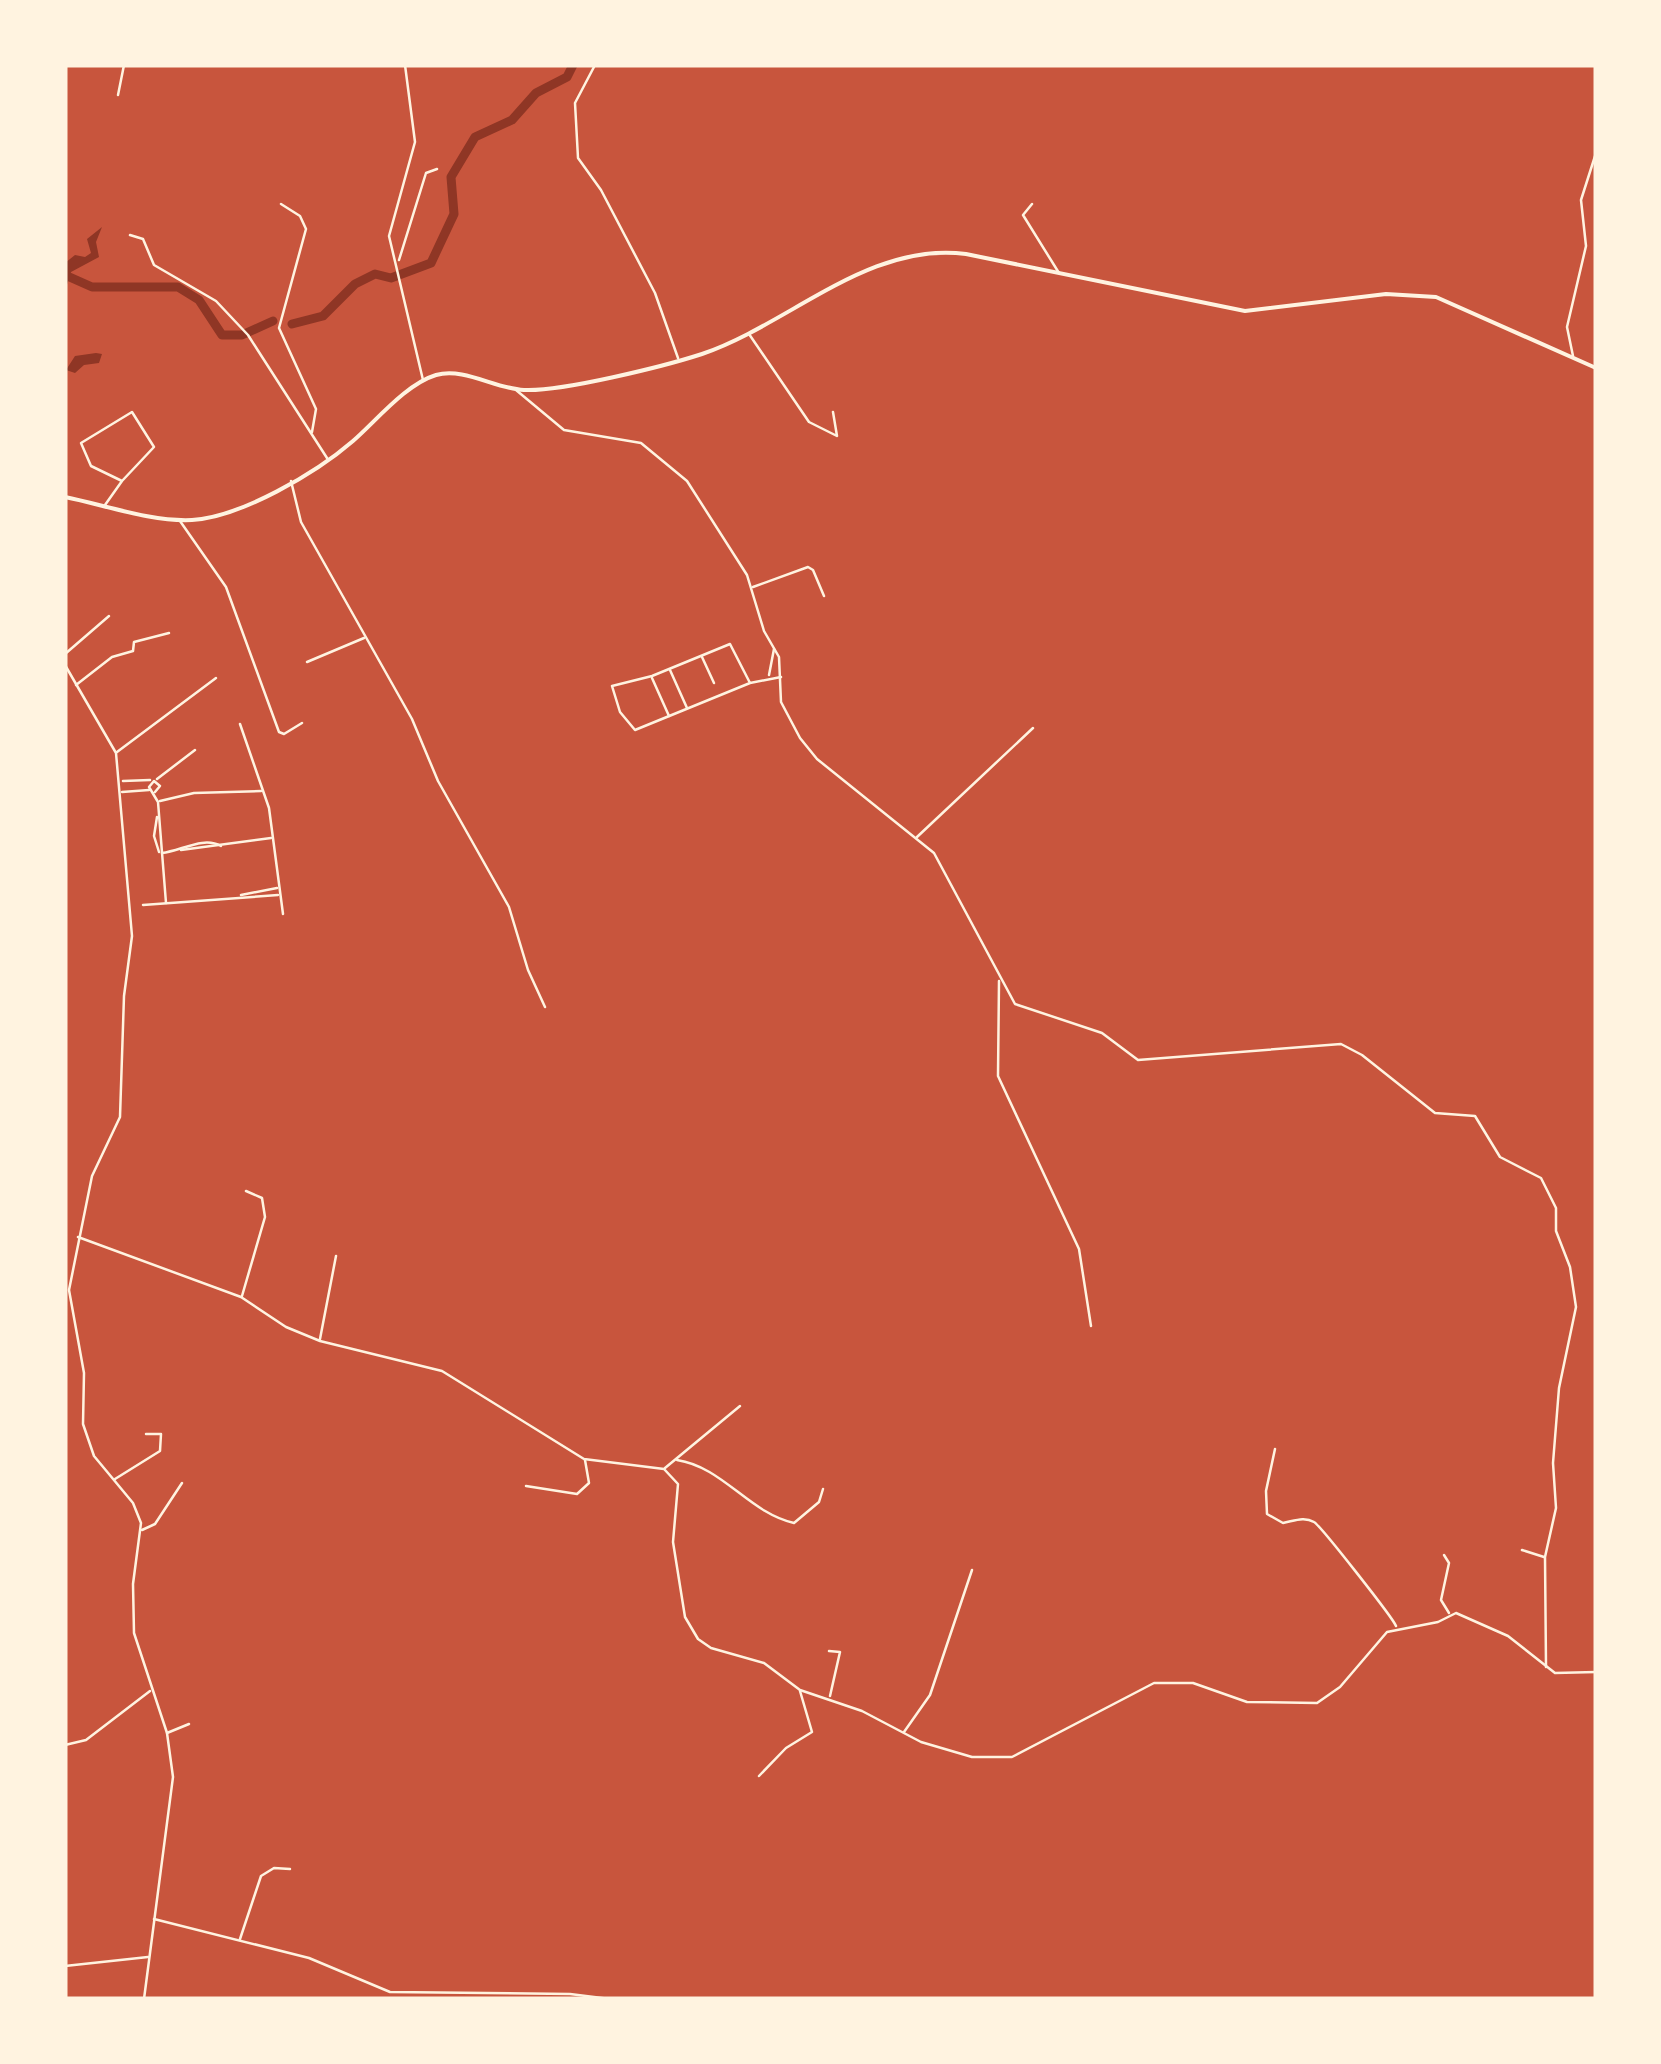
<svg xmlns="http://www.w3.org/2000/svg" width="1661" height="2064" viewBox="0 0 1661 2064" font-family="'Golos Text',sans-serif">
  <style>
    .water { fill: #8f3625 }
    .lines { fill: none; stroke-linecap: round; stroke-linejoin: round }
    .river { stroke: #8f3625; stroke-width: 9 }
    .minor { stroke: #fff3e0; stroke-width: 2.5 }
    .tertiary { stroke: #fff3e0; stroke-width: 4 }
  </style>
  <rect width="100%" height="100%" fill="#c8553d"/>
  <g class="water">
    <path d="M102,227L96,242L99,257L71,272L65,291V263L75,255L85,257L91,253L87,239Z"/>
    <path d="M96,353L102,354L99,363L84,365L75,373L66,370L75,356Z"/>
  </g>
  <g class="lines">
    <g class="river">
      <path d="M65,275L92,287H178L199,300L222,335H242L273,321"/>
      <path d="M292,324L323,316L355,284L375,274L391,278L431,263L454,214L451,177L475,137L512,120L536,93L567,77L573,65"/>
    </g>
    <g class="minor">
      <path d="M405,65L415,142L389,236L423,380"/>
      <path d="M595,65L575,103L578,158L601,190L655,293L678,358"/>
      <path d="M118,95L124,65"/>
      <path d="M281,204L300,216L306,229L279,328L316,409L312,432"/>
      <path d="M1032,204L1023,215L1059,273"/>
      <path d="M130,235L143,239L154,265L216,301L248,335L327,458"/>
      <path d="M399,260L426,173L437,169"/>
      <path d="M749,334L809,422L837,436L833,412"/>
      <path d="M1573,356L1567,327L1586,246L1581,200L1596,153"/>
      <path d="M516,390L564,430L641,443L687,481L747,575L764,631L779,657L781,702L800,738L817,759L934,853L1015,1004L1102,1033L1138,1060L1341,1044L1362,1055L1435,1113L1475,1116L1500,1157L1541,1178L1556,1208V1231L1570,1267L1576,1307L1559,1388L1553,1463L1556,1508L1545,1557L1546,1667"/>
      <path d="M291,481L301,522L412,719L438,781L509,907L528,970L545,1007"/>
      <path d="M105,505L122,481L91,466L81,443L132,412L154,447L122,481"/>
      <path d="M180,521L226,587L279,732L284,734L302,723"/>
      <path d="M753,587L808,567L813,570L824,596"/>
      <path d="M65,654L109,616"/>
      <path d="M702,657L714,683"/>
      <path d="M307,662L364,638"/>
      <path d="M65,665L116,753L132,936L124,996L120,1117L92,1176L69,1290L84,1373L83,1424L94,1456L133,1503L141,1523L133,1584L134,1633L167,1733L173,1777L144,1999"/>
      <path d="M670,670L687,708"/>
      <path d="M769,675L774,649"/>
      <path d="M652,678L669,716"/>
      <path d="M750,683L730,644L652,676L612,686L620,712L635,730L750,683L781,677"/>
      <path d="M76,685L112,657L133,651L134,642L169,633"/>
      <path d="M240,724L269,808L283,914"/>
      <path d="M117,752L216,678"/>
      <path d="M157,779L195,750"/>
      <path d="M123,781L150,780"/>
      <path d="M122,792L149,790"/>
      <path d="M155,792L160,786L154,781L149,787L158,802L166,903"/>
      <path d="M160,801L194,793L261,791"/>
      <path d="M157,817L154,836L159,852"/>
      <path d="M917,837L1033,728"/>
      <path d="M181,850L271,838"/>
      <path d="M162,853C181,851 203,836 221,846"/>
      <path d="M241,895L277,888"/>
      <path d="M143,905L278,895"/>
      <path d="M999,981L998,1076L1079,1249L1091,1326"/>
      <path d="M78,1237L241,1297L286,1327L320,1341L442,1371L584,1459L664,1469L678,1484L673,1542L685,1617L698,1639L711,1648L764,1663L800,1690L862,1711L921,1742L972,1757H1012L1154,1683H1193L1247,1702L1317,1703L1340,1687L1387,1632L1438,1622L1456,1613L1508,1636L1555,1673L1596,1672"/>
      <path d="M242,1296L265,1217L262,1198L246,1191"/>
      <path d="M320,1339L336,1256"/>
      <path d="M1275,1449L1266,1491L1267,1514L1283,1523C1294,1521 1304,1516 1314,1522C1320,1525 1393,1618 1396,1626"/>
      <path d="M677,1460C723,1467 749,1513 794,1523L819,1502L823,1489"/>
      <path d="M665,1468L740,1406"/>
      <path d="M115,1479L160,1451L161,1434H146"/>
      <path d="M526,1486L577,1494L589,1483L585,1460"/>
      <path d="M142,1530L155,1524L182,1483"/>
      <path d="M1522,1550L1544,1557"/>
      <path d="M1444,1555L1449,1563L1441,1600L1449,1613"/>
      <path d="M829,1651L840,1652L830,1696"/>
      <path d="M904,1732L930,1695L972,1570"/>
      <path d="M167,1733L189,1724"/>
      <path d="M65,1745L86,1740L150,1691"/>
      <path d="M759,1776L786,1748L812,1732L800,1691"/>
      <path d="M154,1919L309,1958L390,1992L570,1994L610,1999"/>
      <path d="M240,1939L261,1876L274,1868L290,1869"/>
      <path d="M65,1966L148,1957"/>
    </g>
    <path class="tertiary" d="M65,497C105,505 151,522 192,520C241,517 316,473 353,441C376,421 406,384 436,375C464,367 496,389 524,390C561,392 665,366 702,354C790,324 869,241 966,254L1245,311L1386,294L1436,297L1596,368"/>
  </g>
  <rect width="1661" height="2064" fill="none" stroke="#fff3e0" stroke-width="135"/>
</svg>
